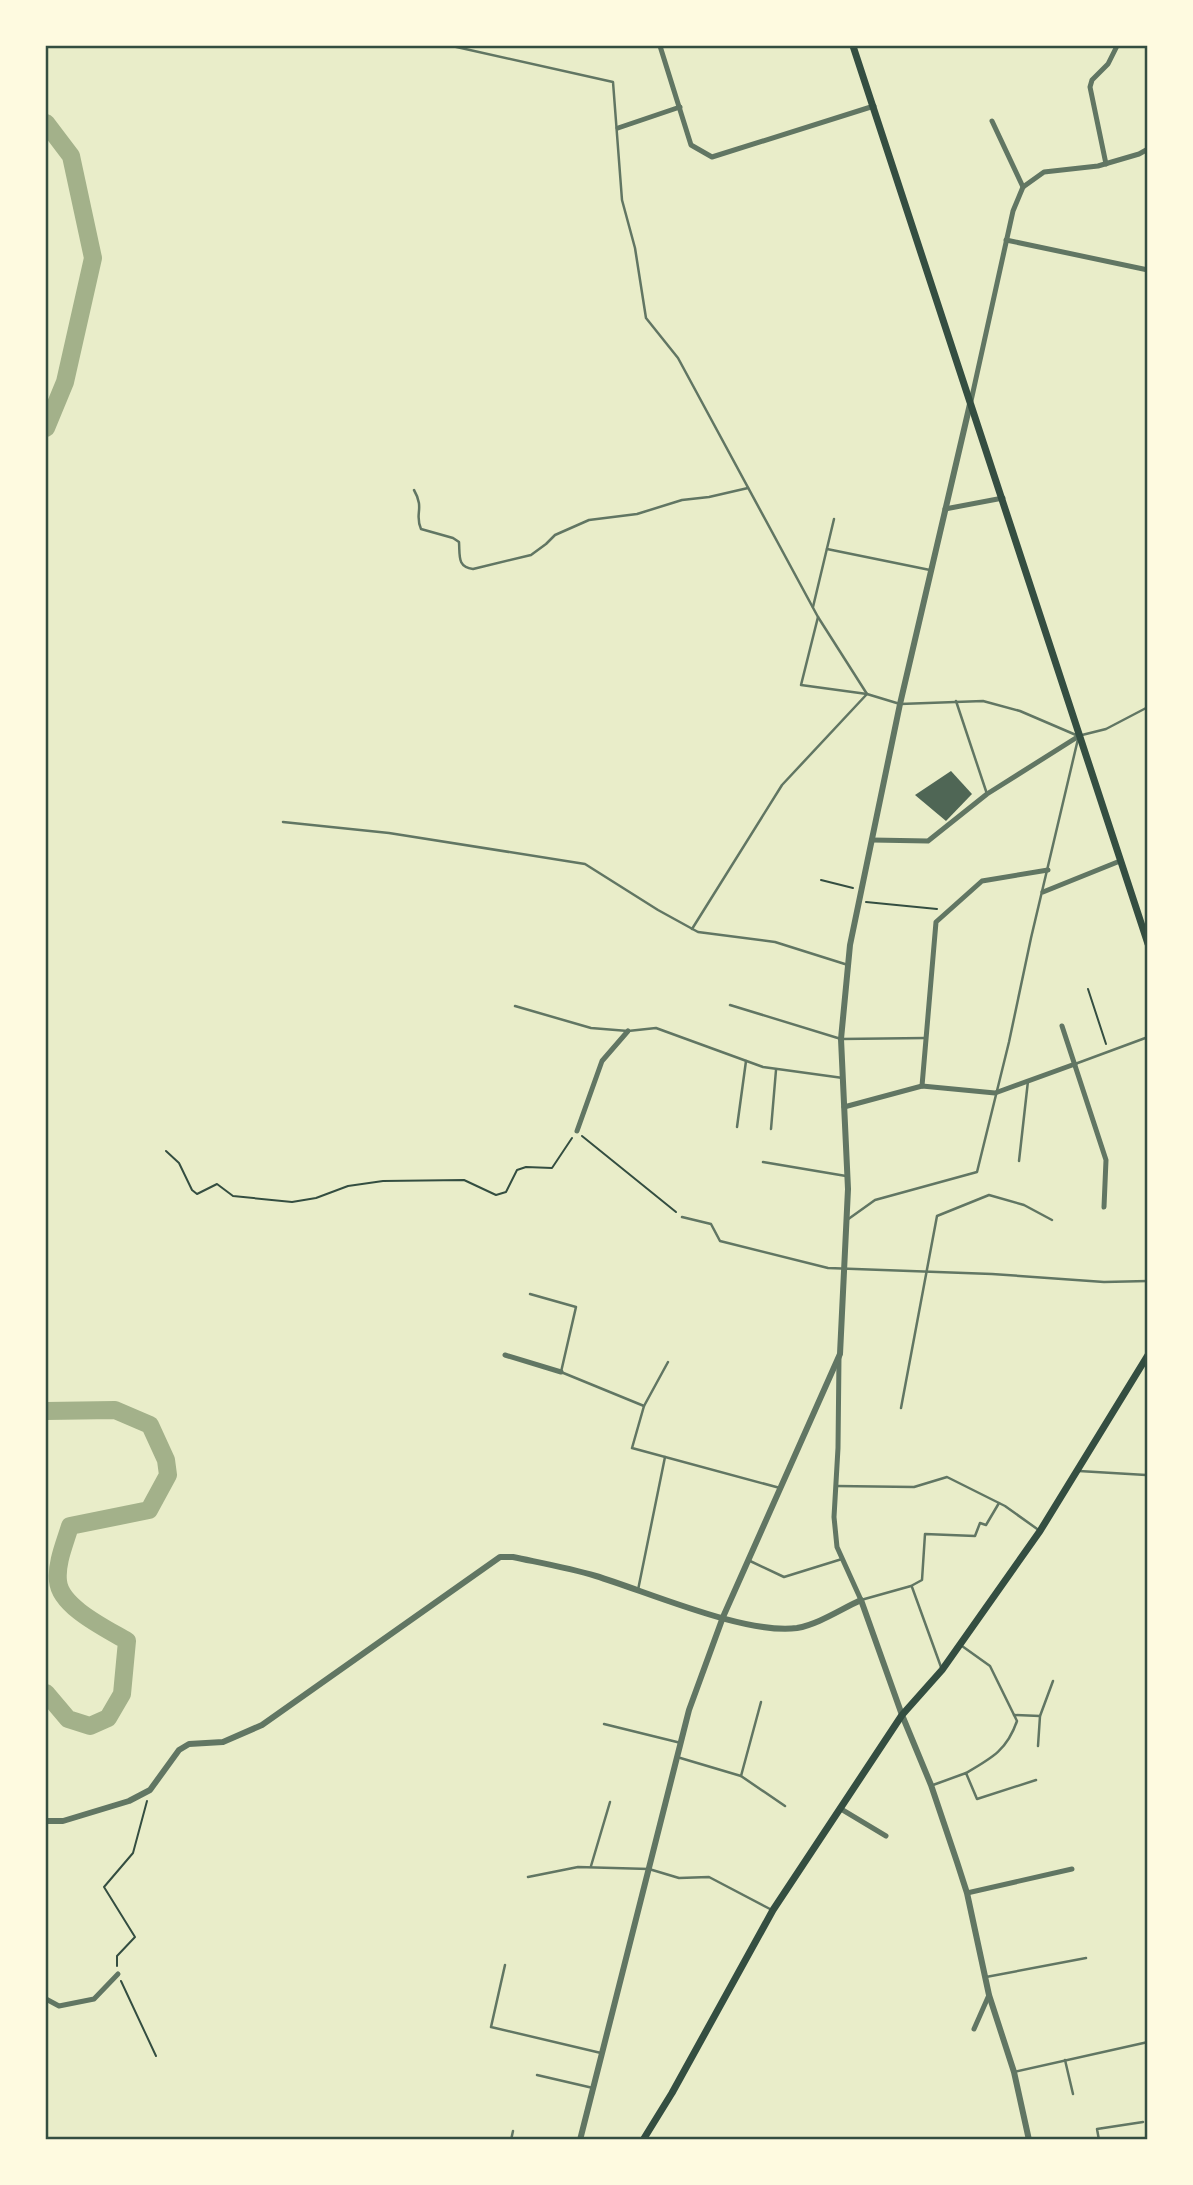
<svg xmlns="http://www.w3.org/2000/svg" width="1193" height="2185" viewBox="0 0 1193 2185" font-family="'IBM Plex Sans',sans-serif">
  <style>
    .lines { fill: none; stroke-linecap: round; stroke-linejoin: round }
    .river { stroke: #a3b18a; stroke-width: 18 }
    .building { fill: #4f6655 }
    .path { stroke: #344e41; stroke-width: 2 }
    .service { stroke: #617663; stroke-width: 2.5 }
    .minor { stroke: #617663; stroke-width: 5 }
    .tertiary { stroke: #617663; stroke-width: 6 }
    .secondary { stroke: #344e41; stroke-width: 7 }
    .neatline { fill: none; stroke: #344e41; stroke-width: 2.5 }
  </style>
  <rect width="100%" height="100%" fill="#e9edc9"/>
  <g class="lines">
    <g class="river">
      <path d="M46,123L71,156L93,258L65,382L46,428"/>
      <path d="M46,1411L115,1410L150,1425L166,1460L168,1475L149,1510L70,1526C65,1543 56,1563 58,1581C60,1607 107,1629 127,1641L122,1694L108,1718L90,1726L68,1719L46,1693"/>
    </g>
  </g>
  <path class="building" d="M951,771L972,794L946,821L915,795Z"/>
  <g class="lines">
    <g class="path">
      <path d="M821,880L853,888"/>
      <path d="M866,902L937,909"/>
      <path d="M1088,989L1106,1044"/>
      <path d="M582,1136L676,1212"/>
      <path d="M166,1151L179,1163L192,1190L197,1194L217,1184L233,1196L292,1202L316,1198L348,1186L383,1181L464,1180L496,1195L506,1192L517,1170L526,1167L552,1168L572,1138"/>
      <path d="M117,1966V1956L135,1937L104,1887L133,1853L147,1801"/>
      <path d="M121,1981L156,2056"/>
    </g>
    <g class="service">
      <path d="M452,46L613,82L622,200L635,248L646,318L678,358L818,617L867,694"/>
      <path d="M414,490C425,509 414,514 421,529L453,538L459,542C460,556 457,567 473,569L531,555L546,544L555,535L589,520L637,514L682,500L709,497L748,488"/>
      <path d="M827,549L930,570"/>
      <path d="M813,607L834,519"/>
      <path d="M818,617L801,685L867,694"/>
      <path d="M956,701L987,794"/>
      <path d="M1082,735L1106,729L1148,707"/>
      <path d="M283,822L389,833L585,864L658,910L698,932L775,942L848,965"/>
      <path d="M692,929L782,785L867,694L900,704L983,701L1020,711L1076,735"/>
      <path d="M730,1005L841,1039L926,1038"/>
      <path d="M515,1006L591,1028L628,1031L656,1028L763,1067L843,1078"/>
      <path d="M1075,1064L1148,1037"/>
      <path d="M737,1127L746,1061"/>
      <path d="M771,1129L776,1070"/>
      <path d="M1019,1161L1028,1081"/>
      <path d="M763,1162L846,1176"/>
      <path d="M682,1217L711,1224L720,1241L828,1268L992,1274L1104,1282L1148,1281"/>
      <path d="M847,1220L875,1200L977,1172L1009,1042L1031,938L1078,739"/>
      <path d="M530,1294L576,1307L561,1372L644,1406"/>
      <path d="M668,1362L644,1406L632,1448L780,1488"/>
      <path d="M901,1408L937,1216L989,1195L1024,1205L1052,1220"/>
      <path d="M1079,1471L1146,1475L1148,1478"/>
      <path d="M836,1486L914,1487L947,1477L1005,1506L1040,1531"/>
      <path d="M748,1560L784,1577L842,1559"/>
      <path d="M912,1587L941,1667"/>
      <path d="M638,1590L665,1457"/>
      <path d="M861,1600L911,1586L922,1580L925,1534L975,1536L980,1523L986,1525L999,1503"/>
      <path d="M962,1646L990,1666L1017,1721C1007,1750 992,1758 966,1773"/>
      <path d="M1014,1715L1040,1716"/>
      <path d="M604,1724L681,1743"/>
      <path d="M1038,1746L1040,1716L1053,1681"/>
      <path d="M677,1757L741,1776L785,1806"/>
      <path d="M741,1776L761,1702"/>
      <path d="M933,1785L966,1773L977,1799L1036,1780"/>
      <path d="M591,1866L610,1802"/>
      <path d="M528,1877L578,1867L649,1869L679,1878L709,1877L770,1909"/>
      <path d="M505,1965L491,2027L601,2053"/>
      <path d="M986,1977L1086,1958"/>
      <path d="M1065,2060L1073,2094"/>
      <path d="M1014,2072L1148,2042"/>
      <path d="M537,2075L593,2088"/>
      <path d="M511,2140L513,2131"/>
      <path d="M1099,2140L1097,2129L1143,2122"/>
    </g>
    <g class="minor">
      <path d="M660,46L691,145L712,157L874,106"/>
      <path d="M992,121L1023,187"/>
      <path d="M618,128L680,107"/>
      <path d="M1106,164L1090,87L1092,80L1108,64L1117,46"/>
      <path d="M1006,240L1148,270"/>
      <path d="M971,401L1013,211L1023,187L1044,172L1098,166L1139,154L1148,149"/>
      <path d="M945,509L1003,498"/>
      <path d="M872,840L928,841L987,794L1079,736"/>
      <path d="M1043,892L1120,861"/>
      <path d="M1062,1026L1106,1160L1104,1207"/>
      <path d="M922,1086L936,922L982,881L1048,870"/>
      <path d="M844,1107L922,1086L995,1093L1075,1064"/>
      <path d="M577,1131L602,1061L628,1031"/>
      <path d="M505,1355L561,1372"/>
      <path d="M839,1357L838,1448L834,1517L837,1547L861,1600"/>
      <path d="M841,1809L886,1836"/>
      <path d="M967,1893L1072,1869"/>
      <path d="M46,1999L59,2006L94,1999L118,1974"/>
      <path d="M974,2029L989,1995"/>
    </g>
    <g class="tertiary">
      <path d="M46,1821H63L129,1801L150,1790L179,1750L189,1744L223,1742L262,1725L500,1557H513C541,1563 569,1568 596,1576C648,1592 746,1635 797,1628C819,1624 841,1609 861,1600L902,1715L931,1785L957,1862L967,1893L989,1995L1014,2072L1029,2140"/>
      <path d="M580,2140L689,1710L723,1617L840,1354L848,1189L841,1039L850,945L900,704L970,404"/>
    </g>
    <g class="secondary">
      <path d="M853,46L1148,944"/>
      <path d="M643,2140L672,2093L773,1910L902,1715L942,1670L1040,1531L1148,1355"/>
    </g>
  </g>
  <rect width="1193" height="2185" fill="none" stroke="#fefae0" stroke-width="94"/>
  <rect x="47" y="47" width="1099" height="2091" class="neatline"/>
</svg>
